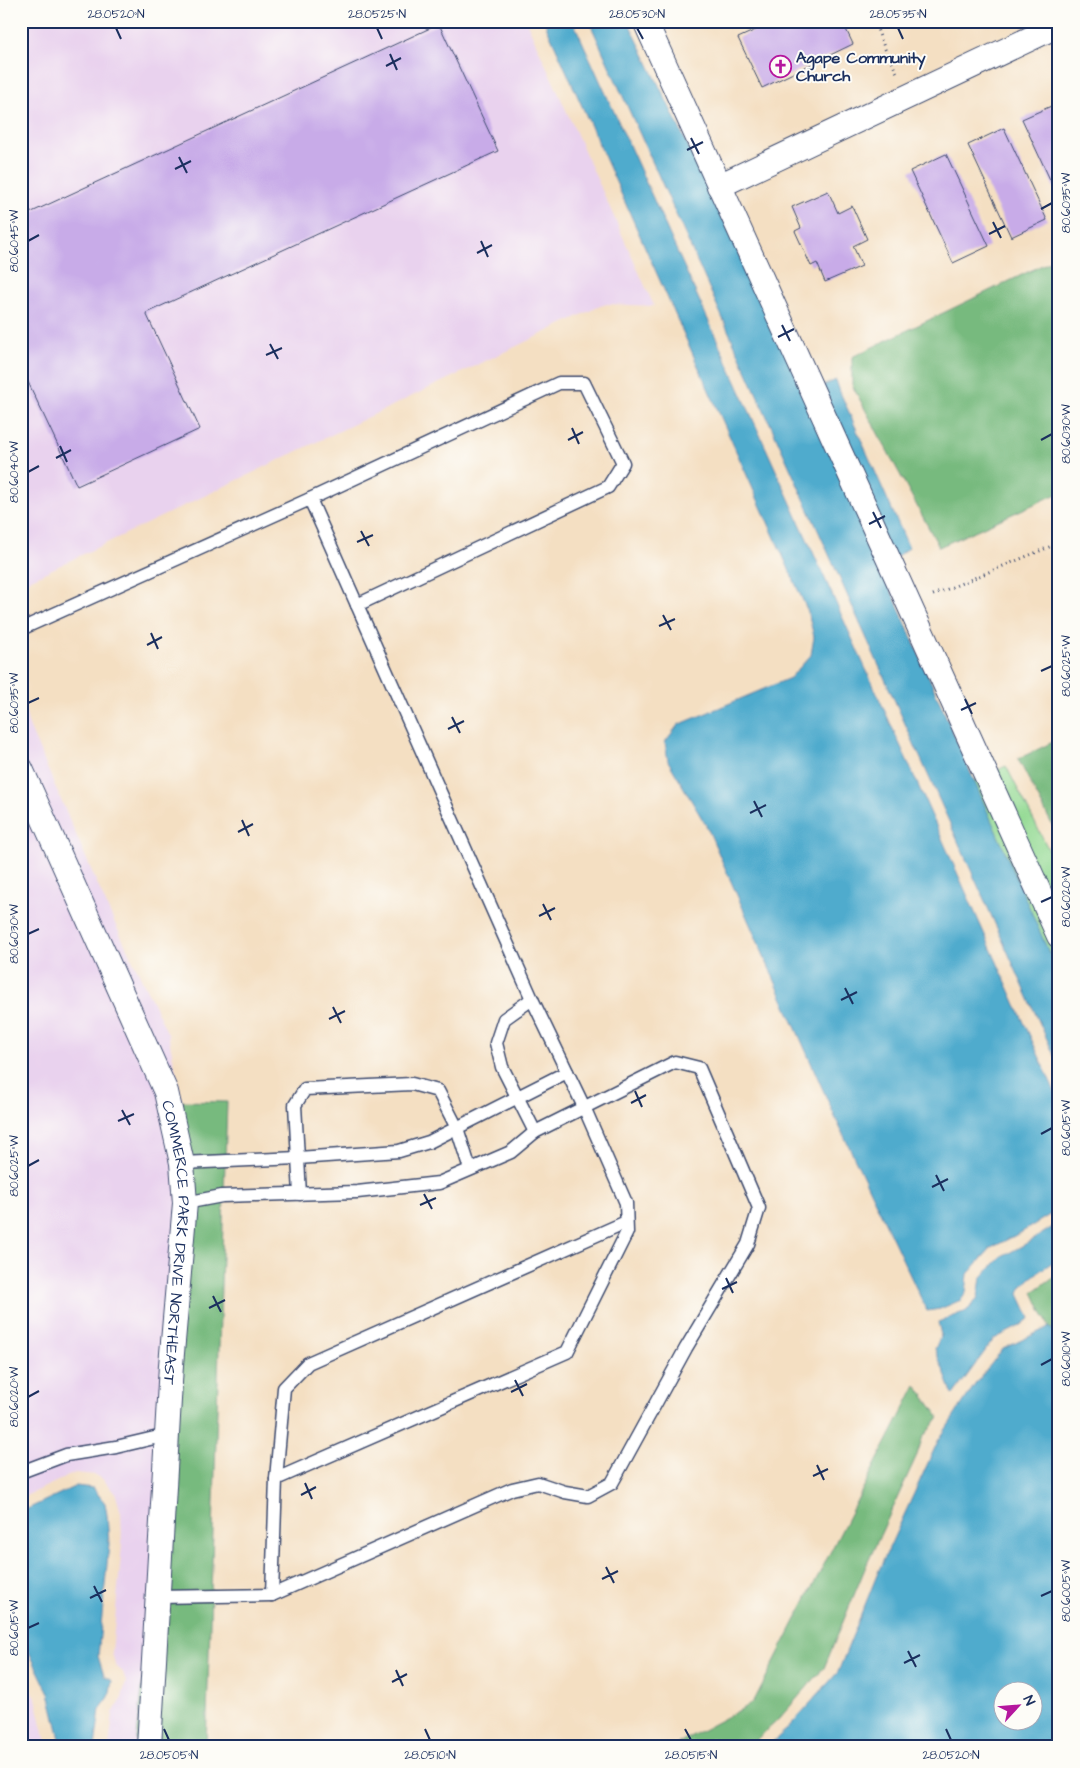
<svg xmlns="http://www.w3.org/2000/svg" width="1080" height="1768" viewBox="0 0 1080 1768" font-family="'Architects Daughter',sans-serif">
  <style>
    .built { fill: #e9d2ee }
    .green { fill: #94da94; stroke: #588479 }
    .forest { fill: #77ba7e; stroke: #49746e }
    .water { fill: #4fabcd; stroke: #356d96; fill-rule: evenodd }
    .building { fill: #c8abe8 }
    .lines { fill: none; stroke-linecap: round; stroke-linejoin: round }
    .lane-casing { stroke: #3c496d; stroke-width: 15 }
    .street-casing { stroke: #3c496d; stroke-width: 26 }
    .path { stroke: #3c496d; stroke-width: 3; stroke-dasharray: 1 4; stroke-linecap: butt }
    .lane { stroke: #fff; stroke-width: 12 }
    .street { stroke: #fff; stroke-width: 24 }
    .ticks { fill: none; stroke: #1b2f5e; stroke-width: 2 }
    .labels { text-anchor: middle; stroke-width: 4; stroke-linejoin: round; paint-order: stroke }
    .poi-label { font-size: 16px; font-weight: bold; fill: #1b2f5e; stroke: #fdfcf7; text-anchor: start }
    .street-label { font-size: 16px; fill: #1b2f5e; stroke: #fdfcf7 }
    .neatline { fill: none; stroke: #1b2f5e; stroke-width: 2 }
    .ticks-label { font-size: 12px; text-anchor: middle; fill: #1b2f5e }
  </style>
  <rect width="100%" height="100%" fill="#fdfcf7"/>
  <filter id="ink" filterUnits="userSpaceOnUse"><feTurbulence type="fractalNoise" baseFrequency=".02" numOctaves="2"/><feDisplacementMap in="SourceGraphic" scale="10" xChannelSelector="R" yChannelSelector="G"/><feConvolveMatrix kernelMatrix="1 2 1 2 8 2 1 2 1" color-interpolation-filters="sRGB"/></filter>
  <filter id="wash" filterUnits="userSpaceOnUse"><feTurbulence type="fractalNoise" baseFrequency=".0096" numOctaves="4" result="noise"/><feDisplacementMap in="SourceGraphic" scale="20" xChannelSelector="R" yChannelSelector="G"/><feGaussianBlur stdDeviation="1.12" result="paint"/><feColorMatrix in="noise" values="0 0 0 0 0 0 0 0 0 0 0 0 0 0 0 0 0 1.4 0 .05"/><feComposite in="paint" operator="in"/></filter>
  <g filter="url(#wash)">
    <rect width="100%" height="100%" fill="#f4dfc2"/>
    <g class="built">
      <path d="M21,21H526L654,306L607,304L600,306L21,584Z"/>
      <path d="M21,695L29,726L109,911L168,1034L182,1101L183,1293L136,1747H109L113,1713L122,1698L126,1682L123,1672L116,1667L112,1653L122,1544L121,1513L116,1495L104,1480L96,1475L75,1473L21,1498Z"/>
      <path d="M21,1668L36,1698L47,1747H21Z"/>
    </g>
    <path class="green" d="M1006,766L1059,870V976L974,781Z"/>
    <g class="forest">
      <path d="M1059,257V493L939,547L852,385V357Z"/>
      <path d="M1059,739V838L1018,759Z"/>
      <path d="M182,1101L227,1102L206,1747H136L183,1293Z"/>
      <path d="M1059,1273V1336L1049,1327L1033,1292Z"/>
      <path d="M916,1385L939,1417L922,1439L917,1455L866,1566L824,1668L777,1721L748,1747H671L753,1703Z"/>
    </g>
    <g class="water">
      <path d="M544,21H573L906,758L1059,1101V1209L1022,1232L991,1248L968,1274L966,1293L961,1300L940,1309L927,1311L835,1117L707,827L668,761L665,742L678,725L790,678L811,655L814,637L808,612Z"/>
      <path d="M589,21H628L807,393L836,380L840,392L909,548L881,567L1059,976V1066Z"/>
      <path d="M1059,1223V1258C1049,1265 1020,1282 1019,1294L1030,1318L1020,1326L994,1339L953,1395L935,1349L941,1335L938,1322L966,1311L972,1306L978,1297L981,1278L1000,1258L1029,1242Z"/>
      <path d="M1049,1327L1059,1336V1747H767L786,1730L838,1672L879,1570L938,1441L976,1383L1003,1349ZM1032,1690V1720H1002V1690Z"/>
      <path d="M76,1486L93,1488L105,1503L107,1515L109,1544L98,1656L104,1676L112,1681L109,1697L100,1709L95,1747H62L49,1693L21,1636V1512Z"/>
    </g>
    <g id="blocks">
      <g class="building">
        <path d="M770,21H842L853,44L762,88L738,38L771,23Z"/>
        <path d="M439,24L498,151L146,313L200,429L77,486L21,367V217Z"/>
        <path d="M1058,103L1059,105V199L1022,119Z"/>
        <path d="M1004,128L1047,220L1011,237L968,145Z"/>
        <path d="M946,154L989,246L953,263L910,171Z"/>
        <path d="M828,191L838,213L852,206L867,239L853,246L862,266L825,282L817,263L811,266L795,231L801,228L792,207Z"/>
      </g>
    </g>
  </g>
  <g filter="url(#ink)">
    <use href="#blocks" fill-opacity="0" stroke="#3c496d" stroke-width="1"/>
    <g class="lines">
      <defs>
        <g id="lane">
          <path d="M310,499L559,383H584L623,463L608,487L357,605"/>
          <path d="M21,629L310,499L532,999L584,1107L626,1203L627,1232L567,1352L276,1479L284,1388L308,1363L626,1222"/>
          <path d="M532,999L504,1019L496,1043L502,1067L535,1132"/>
          <path d="M182,1163L298,1158L399,1151L429,1142L567,1072"/>
          <path d="M300,1194L295,1105L305,1089L412,1084L438,1091L457,1128L470,1169"/>
          <path d="M185,1203L222,1196L357,1192L439,1183L511,1152L535,1132L675,1062L699,1068L759,1208L748,1244L686,1348L612,1483L588,1496L565,1492L538,1483L512,1489L272,1595L276,1479"/>
          <path d="M21,1472L66,1455L116,1447L167,1435"/>
          <path d="M157,1597L272,1595"/>
        </g>
        <g id="street">
          <path d="M645,21L1059,936"/>
          <path d="M719,186L1059,25"/>
          <path id="s1" d="M21,769L166,1092L182,1163L185,1203L171,1365L149,1747"/>
        </g>
      </defs>
      <use href="#lane" class="lane-casing"/>
      <use href="#street" class="street-casing"/>
      <g class="path">
        <path d="M874,21L884,47L897,73"/>
        <path d="M933,595L1059,543"/>
      </g>
      <use href="#lane" class="lane"/>
      <use href="#street" class="street"/>
    </g>
  </g>
  <path class="ticks" d="M116,28L121,39M377,28L382,39M637,28L643,39M898,28L903,39M390,54L397,70M386,66L401,58M691,138L699,154M687,150L703,142M179,157L187,173M175,169L191,161M1041,209L1052,203M993,222L1001,238M989,234L1005,226M28,241L39,235M481,241L488,257M477,253L492,245M782,325L790,341M778,337L794,329M270,344L278,359M266,355L282,348M572,428L579,444M568,440L583,432M1041,440L1052,434M60,446L67,462M56,458L71,450M28,472L39,466M873,512L881,528M869,524L885,516M361,531L369,546M357,542L373,535M663,615L671,630M659,626L675,619M151,633L158,649M147,645L162,637M1041,671L1052,666M965,699L972,714M28,703L39,698M961,710L976,703M452,717L460,733M448,729L464,721M754,801L762,817M750,813L766,805M242,820L249,836M238,832L253,824M1041,902L1052,897M543,904L551,920M539,916L555,908M28,934L39,929M845,988L853,1004M841,1000L857,992M333,1007L341,1023M329,1019L345,1011M635,1091L642,1107M631,1103L646,1095M122,1110L130,1125M118,1121L134,1114M1041,1134L1052,1128M28,1166L39,1160M936,1175L944,1191M932,1187L948,1179M424,1194L432,1209M420,1205L436,1198M726,1278L733,1293M722,1289L737,1282M213,1296L221,1312M209,1308L225,1300M1041,1365L1052,1359M515,1380L523,1396M511,1392L527,1384M28,1397L39,1391M817,1465L824,1480M813,1476L828,1469M305,1483L312,1499M301,1495L316,1487M606,1567L614,1583M602,1579L618,1571M94,1586L102,1602M1041,1596L1052,1591M90,1598L106,1590M28,1628L39,1623M908,1651L916,1667M904,1663L920,1655M396,1670L403,1686M392,1682L407,1674M164,1729L169,1740M425,1729L430,1740M685,1729L691,1740M946,1729L951,1740"/>
  <defs>
    <symbol id="church-ring" viewBox="-11 -11 22 22"><circle r="9.5" fill="#fdfcf7" stroke="#b5179e" stroke-width="1.5"/><path d="M-1.2-6h2.4v3.5h3.3v2.4h-3.3V6h-2.4V-.1h-3.3v-2.4h3.3Z" fill="#b5179e"/></symbol>
  </defs>
  <g fill-rule="evenodd">
    <use href="#church-ring" x="768" y="54" width="25" height="25"/>
  </g>
  <g class="labels">
    <g class="poi-label">
      <text x="796" y="63">Agape Community<tspan x="796" dy="18">Church</tspan></text>
    </g>
    <g class="street-label">
      <text dy="6" stroke="none"><textPath href="#s1" startOffset="506">COMMERCE PARK DRIVE NORTHEAST</textPath></text>
    </g>
  </g>
  <rect width="1080" height="1768" fill="none" stroke="#fdfcf7" stroke-width="55"/>
  <g transform="translate(1018 1706) rotate(64)"><circle r="24" fill="#fdfcf7" stroke="#a3aaba"/>
  <path d="M0-4L9 19L0 12L-9 19Z" fill="#b5179e"/>
  <text y="-8" font-size="14" font-weight="bold" text-anchor="middle" fill="#1b2f5e">N</text>
  </g>
  <rect x="28" y="28" width="1024" height="1712" class="neatline"/>
  <g class="ticks-label">
    <text x="116" y="18">28.0520°N</text>
    <text x="377" y="18">28.0525°N</text>
    <text x="637" y="18">28.0530°N</text>
    <text x="898" y="18">28.0535°N</text>
    <text transform="translate(1066 203) rotate(-90)" y="4">80.6035°W</text>
    <text transform="translate(14 241) rotate(-90)" y="4">80.6045°W</text>
    <text transform="translate(1066 434) rotate(-90)" y="4">80.6030°W</text>
    <text transform="translate(14 472) rotate(-90)" y="4">80.6040°W</text>
    <text transform="translate(1066 666) rotate(-90)" y="4">80.6025°W</text>
    <text transform="translate(14 703) rotate(-90)" y="4">80.6035°W</text>
    <text transform="translate(1066 897) rotate(-90)" y="4">80.6020°W</text>
    <text transform="translate(14 934) rotate(-90)" y="4">80.6030°W</text>
    <text transform="translate(1066 1128) rotate(-90)" y="4">80.6015°W</text>
    <text transform="translate(14 1166) rotate(-90)" y="4">80.6025°W</text>
    <text transform="translate(1066 1359) rotate(-90)" y="4">80.6010°W</text>
    <text transform="translate(14 1397) rotate(-90)" y="4">80.6020°W</text>
    <text transform="translate(1066 1591) rotate(-90)" y="4">80.6005°W</text>
    <text transform="translate(14 1628) rotate(-90)" y="4">80.6015°W</text>
    <text x="169" y="1759">28.0505°N</text>
    <text x="430" y="1759">28.0510°N</text>
    <text x="691" y="1759">28.0515°N</text>
    <text x="951" y="1759">28.0520°N</text>
  </g>
</svg>
